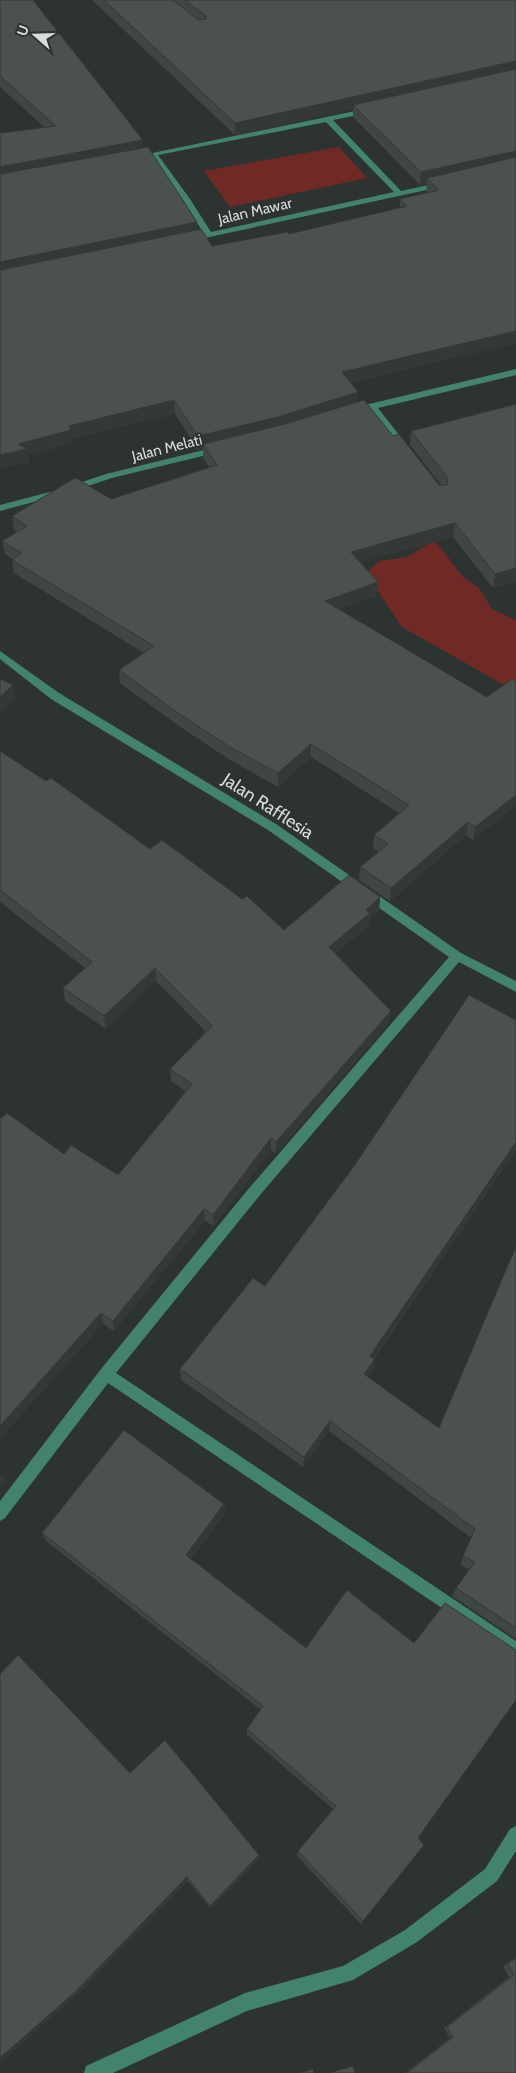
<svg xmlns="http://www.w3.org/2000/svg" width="516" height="2073" viewBox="0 0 516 2073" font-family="Cabin,sans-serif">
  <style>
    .green { fill: #6f2a26 }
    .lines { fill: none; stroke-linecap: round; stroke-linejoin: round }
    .minor { fill: #43836d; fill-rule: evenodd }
    .wall { fill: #404643 }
    .shaded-wall { fill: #343937 }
    .building { fill: #4a514e; stroke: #343937 }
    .labels { text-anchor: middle; stroke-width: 4; stroke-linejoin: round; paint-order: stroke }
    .far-street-label { font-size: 15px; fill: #d8dcdb; stroke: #2d3331 }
    .street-label { font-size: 18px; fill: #d8dcdb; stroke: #2d3331 }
  </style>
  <rect width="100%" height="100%" fill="#2d3331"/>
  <g class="green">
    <path d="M339,147L367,178L230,207L204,171Z"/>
    <path d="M433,541L437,543L463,577L479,588L492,609L516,620V692L402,627L366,573L379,561L407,557Z"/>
  </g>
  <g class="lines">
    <g class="minor">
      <path d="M370,108L374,110L373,112L333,120L401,191L442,182H445V186L191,241H188V237L204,234L183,200L151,157L137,159L133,157ZM326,122L394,192L211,232L190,199L158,155Z"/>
      <path d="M516,369V375L378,408L407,445V449H401L370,410L354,414L350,411L369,404Z"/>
      <path d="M220,446L223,447V451L112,478L67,493L0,511V505L61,489L106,474Z"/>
      <path d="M0,651L59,693L276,824L461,953L516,981V992L459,962L260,1195L116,1373L516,1641V1658L108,1383L5,1518L0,1521V1501L101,1369L250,1187L449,957L268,830L51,699L0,659Z"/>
      <path d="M516,1826V1851L497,1881L417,1942L353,1980L247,2011L113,2073H84L86,2066L245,1993L343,1966L405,1930L485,1869L510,1829Z"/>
    </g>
  </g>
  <g class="wall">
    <path d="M0,0L143,148L197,229L212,246L289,234L400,208V199L428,193L426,191L427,183L420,185L353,117V109L235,135L92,0H516V343L350,383L357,402L393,436L439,485H441L410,445L411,431L516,404V581L493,588L453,537L360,562L376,596L339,609L487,697L512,679L473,840L466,835L390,901L359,880L360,867L379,852L373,848L374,835L399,813L311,757L278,787L230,760L179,726L120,683L119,670L144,653L14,573L12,560L13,559L5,554L2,541L17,532L14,530L12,516L111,499L210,468L203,458V448L198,450L175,414L72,439L73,443L28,455L29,462L0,468L45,128L0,87Z"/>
    <path d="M0,751L150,849L284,930L380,897L379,910L370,918L369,926L335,954L391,1011L389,1023L275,1154L271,1150L214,1226L205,1221L114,1331L103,1324L64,1154L118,1175L186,1092L171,1081L170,1069L206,1032L156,981L106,1029L65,1001L63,988L85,968L0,902Z"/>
    <path d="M516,1020V1150L374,1359L373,1370L368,1377L439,1428L516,1246V1639L452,1596L456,1588L469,1569L460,1565L471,1538L329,1431L303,1467L181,1380L180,1369L265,1286Z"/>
    <path d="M224,1504L225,1513L191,1559L418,1838L424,1845L361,1924L297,1856L298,1851L333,1809L247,1735V1729L261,1710L46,1541L42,1533Z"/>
    <path d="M130,1773L259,1859L211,1909L188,1881L77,1995Z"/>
    <path d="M516,1957V2073H405L450,2038L444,2028L509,1977L503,1966Z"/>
  </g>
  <g class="shaded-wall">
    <path d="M516,61V70L353,105V109L235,135V123Z"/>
    <path d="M143,140V153L0,180V167Z"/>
    <path d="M516,151V160L427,178V183L420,185L421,172Z"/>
    <path d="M197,222V235L0,275V262Z"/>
    <path d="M516,331V343L341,385L342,372Z"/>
    <path d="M358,392L357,406L278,430L203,444V448L198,450V436Z"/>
    <path d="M174,400L175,414L72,439L73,443L28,455L29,462L0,468V455L18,444L69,426Z"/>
    <path d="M455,523L453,537L350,565L351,552Z"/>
    <path d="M516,568V581L493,588L495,574Z"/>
    <path d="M378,582L376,596L324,614L325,601Z"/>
    <path d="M13,685L16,699L0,713V697Z"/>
    <path d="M311,744V757L278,787V773Z"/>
    <path d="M516,795V806L473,840L475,827Z"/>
    <path d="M468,822L466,835L390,901L391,888Z"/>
    <path d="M380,897L379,910L370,918L369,926L328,960L329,947L366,910Z"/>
    <path d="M155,968L156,981L106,1029L104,1016Z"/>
    <path d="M391,1011L389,1023L275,1154L276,1142Z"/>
    <path d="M271,1138V1150L214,1226L213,1215Z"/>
    <path d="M516,1142V1150L368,1367L370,1356Z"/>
    <path d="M204,1209L205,1221L114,1331L113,1321Z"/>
    <path d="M101,1313L103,1324L0,1439V1426Z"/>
    <path d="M375,1359L373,1370L363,1385L364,1374Z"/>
    <path d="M330,1421L329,1431L303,1467L304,1457Z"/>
    <path d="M2,1473L5,1482L0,1489V1475Z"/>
    <path d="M224,1504L225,1513L187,1564L186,1555Z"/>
    <path d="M424,1845L421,1849L361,1924L363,1921Z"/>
    <path d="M259,1855V1859L211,1909L210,1906Z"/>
    <path d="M187,1877L188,1881L77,1995L0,2063V2058Z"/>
  </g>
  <g class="building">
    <path d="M0,0H33L143,140L0,167V133L56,126L0,76Z"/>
    <path d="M104,0H173L198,20L206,19V16L185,0H516V61L235,123Z"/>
    <path d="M516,69V151L421,172L353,105Z"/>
    <path d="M148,147L197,222L0,262V174Z"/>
    <path d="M516,157V331L342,372L358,392L278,417L198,436L174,400L69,426L71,430L18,444L27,449L0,455V270L201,229L212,246L287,232L289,234L407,206L400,199L439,190L427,178Z"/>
    <path d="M364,400L393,436L399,434L439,485H447L448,478L411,431L516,404V568L495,574L455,523L351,552L378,582L325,601L487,697L512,679L516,682V795L475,827L468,822L391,888L360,867L388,844L374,835L409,805L311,744L278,773L230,747L178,713L119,670L154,646L12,560L22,553L2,541L27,526L12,516L73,479L76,478L111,499L217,465L203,444L285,424Z"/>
    <path d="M0,679L13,685L0,697Z"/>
    <path d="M0,751L46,781L51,778L150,849L162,840L242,899L247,896L284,930L349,875L380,897L366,910L370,913L329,947L391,1011L276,1142L271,1138L213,1215L204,1209L113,1321L101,1313L0,1426V1119L7,1113L64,1154L71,1145L118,1175L192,1084L170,1069L212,1026L155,968L104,1016L63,988L92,962L0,890Z"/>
    <path d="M469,995L516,1020V1142L370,1356L375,1359L364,1374L439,1428L516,1246V1628L456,1588L475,1562L463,1556L475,1529L330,1421L304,1457L180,1369L253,1278L265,1286L354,1166Z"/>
    <path d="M124,1430L224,1504L186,1555L306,1648L347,1590L414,1643L445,1603L516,1650V1700L418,1838L424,1845L363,1921L298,1851L336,1806L247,1729L263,1706L42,1533Z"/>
    <path d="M18,1655L130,1773L165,1740L259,1855L210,1906L187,1877L74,1993L0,2058V1674Z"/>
    <path d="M516,1958V2073H407L453,2037L447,2027L514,1975L508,1964Z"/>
    <path d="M353,2066L355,2073H329Z"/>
    <path d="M313,2069L314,2073H299Z"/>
  </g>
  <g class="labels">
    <g class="far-street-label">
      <text transform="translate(255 211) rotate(-13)" y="5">Jalan Mawar</text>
      <text transform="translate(167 448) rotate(-14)" y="5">Jalan Melati</text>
    </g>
    <g class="street-label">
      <text transform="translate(268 806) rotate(33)" y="6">Jalan Rafflesia</text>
    </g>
  </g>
  <g transform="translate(35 35) rotate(290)" stroke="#2d3331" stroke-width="4" paint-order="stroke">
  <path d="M0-4L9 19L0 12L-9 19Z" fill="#d8dcdb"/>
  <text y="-8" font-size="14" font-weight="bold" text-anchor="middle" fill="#d8dcdb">U</text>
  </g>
</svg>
